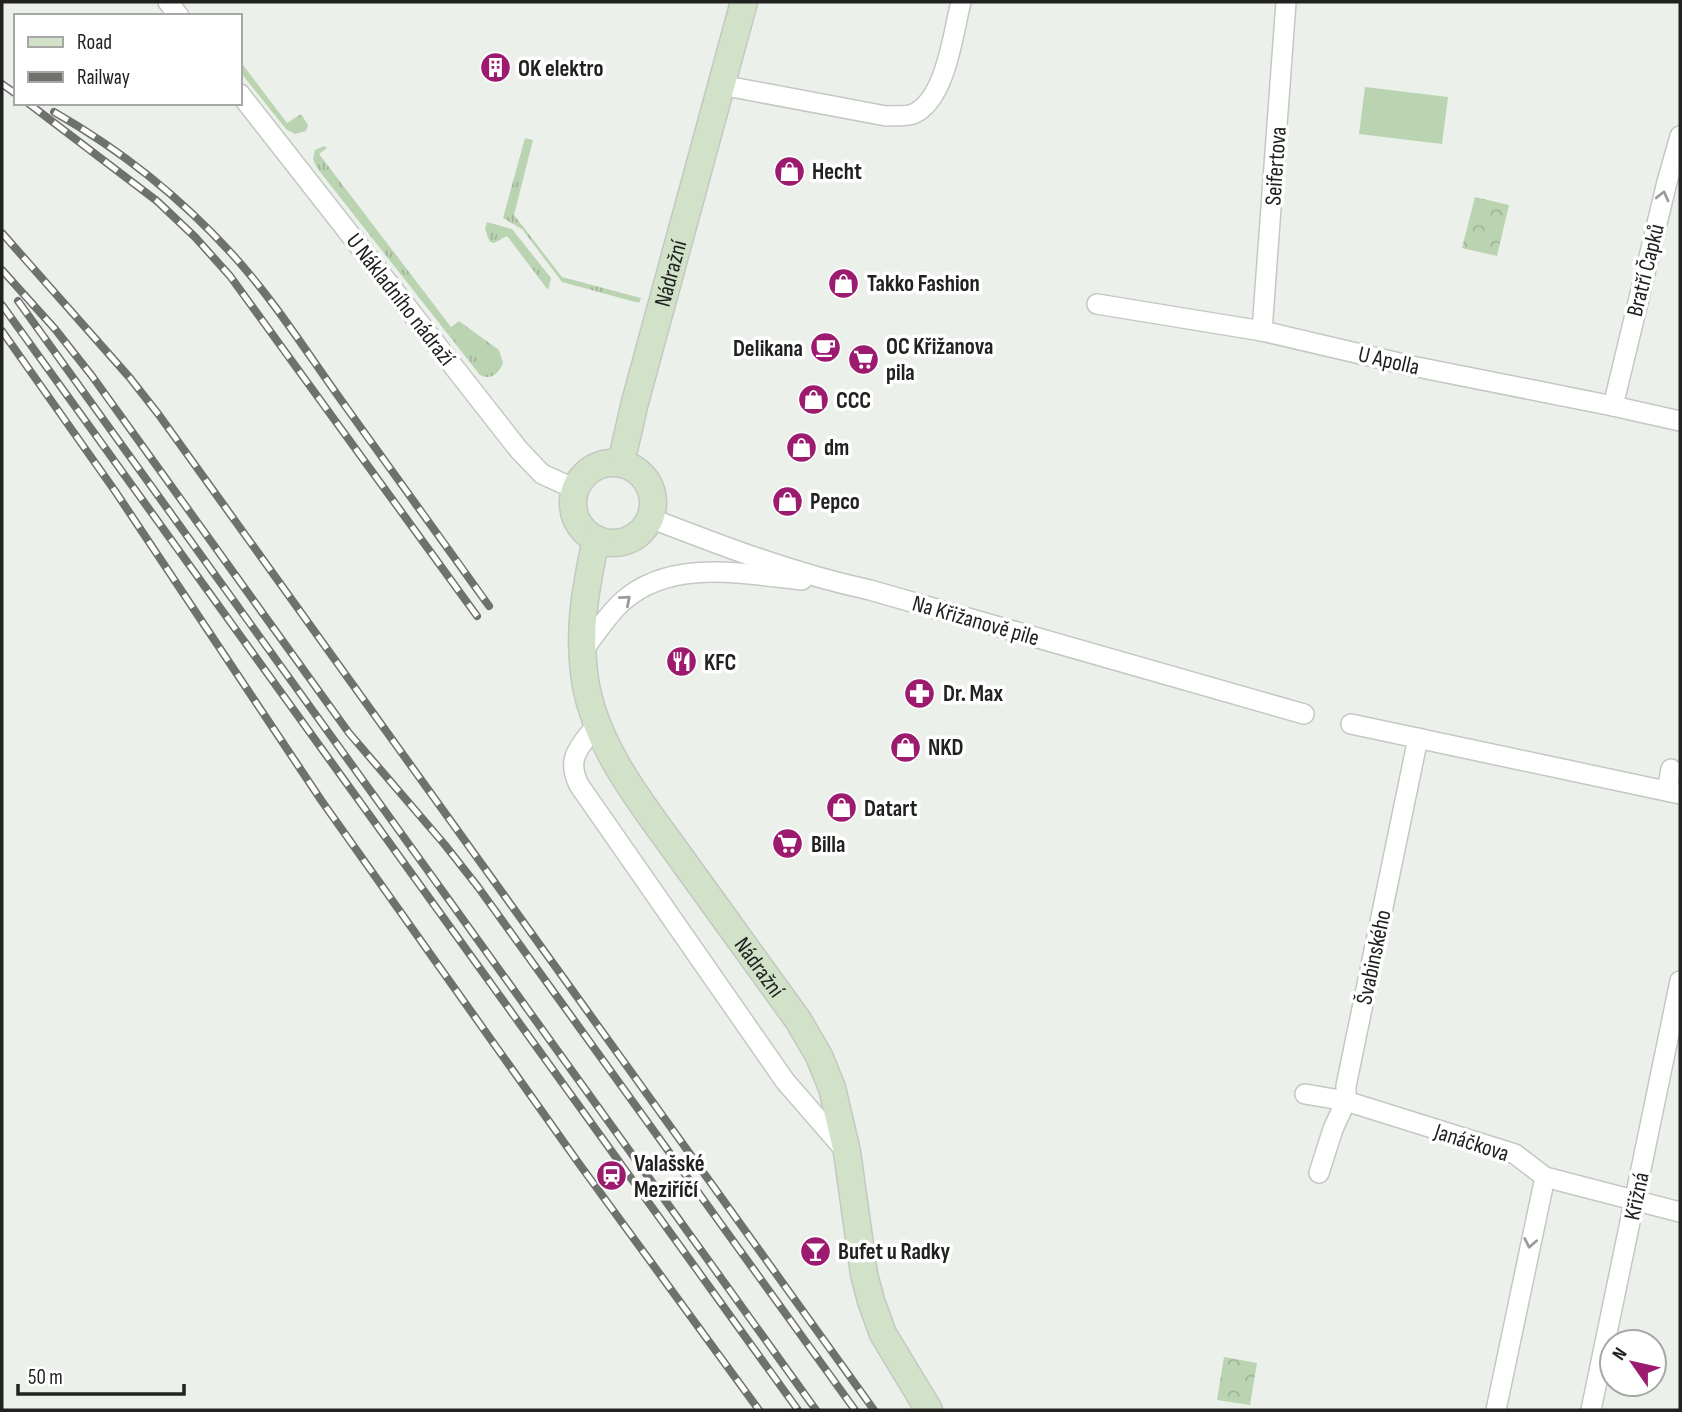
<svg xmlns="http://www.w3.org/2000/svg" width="1682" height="1412" viewBox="0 0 1682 1412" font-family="'Sofia Sans Condensed',sans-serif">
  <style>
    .grass { fill: url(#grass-tufts) }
    .park { fill: url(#park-crowns) }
    .garden { fill: #bad3b1 }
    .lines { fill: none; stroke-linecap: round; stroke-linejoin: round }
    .minor-casing { stroke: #c4c8c3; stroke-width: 22 }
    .secondary-casing { stroke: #c4c8c3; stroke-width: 29 }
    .minor { stroke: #fff; stroke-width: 19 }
    .secondary { stroke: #d1e2c9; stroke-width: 26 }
    .rail-casing { stroke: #6f716d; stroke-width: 8 }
    .rail { stroke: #fff; stroke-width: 5; stroke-dasharray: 16; stroke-linecap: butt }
    .oneway { stroke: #9b9c9b }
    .labels { text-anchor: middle; stroke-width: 7; stroke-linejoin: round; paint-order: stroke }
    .poi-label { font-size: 23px; font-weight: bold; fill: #212220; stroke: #fff; text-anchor: start }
    .street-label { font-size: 23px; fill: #212220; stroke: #fff }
  </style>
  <defs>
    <pattern id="grass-tufts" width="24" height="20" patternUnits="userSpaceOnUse" patternTransform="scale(1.75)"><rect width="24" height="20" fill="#bad3b1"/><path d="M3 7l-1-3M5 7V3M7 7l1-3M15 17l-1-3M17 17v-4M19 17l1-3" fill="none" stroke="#a0b598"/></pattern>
    <pattern id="park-crowns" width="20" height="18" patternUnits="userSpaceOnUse" patternTransform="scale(1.75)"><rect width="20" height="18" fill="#bad3b1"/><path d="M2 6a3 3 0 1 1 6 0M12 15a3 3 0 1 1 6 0" fill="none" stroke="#a0b598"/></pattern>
  </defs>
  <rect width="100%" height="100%" fill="#ecf0ea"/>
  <g class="grass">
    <path d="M240,61L287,123L301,114L308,125L306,131L295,134L286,129L240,72Z"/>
    <path d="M525,138L533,140L514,215L562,277L641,298L639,303L562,282L522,229L503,218Z"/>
    <path d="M324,146L327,148L319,154L451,327L459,321L499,350L503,363C499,373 491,381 480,375L317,168L313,159L315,150Z"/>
    <path d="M487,222L512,229L551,278L548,290L507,236L494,243L490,242L485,229Z"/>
  </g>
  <g class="park">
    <path d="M1475,197L1509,205L1497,256L1462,248Z"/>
    <path d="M1224,1357L1257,1363L1250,1405L1217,1400Z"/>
  </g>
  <path class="garden" d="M1365,87L1448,97L1442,144L1359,134Z"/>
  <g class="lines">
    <defs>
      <g id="minor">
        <path d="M168,2L179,16"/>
        <path d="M721,85L886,116C894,115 906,117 913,114C946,100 953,33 961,2"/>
        <path d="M240,94L519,450L542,474L575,489"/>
        <path d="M1097,304L1262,331L1412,366L1613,406L1680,421"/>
        <path d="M1262,331L1286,2"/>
        <path d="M1613,406L1667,182L1680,136"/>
        <path d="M650,518C722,546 795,574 870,590L1304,714"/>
        <path d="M582,652C595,635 607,615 623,601C671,558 744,574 802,580"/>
        <path d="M597,724C581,746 565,757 579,785L785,1081L844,1149"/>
        <path d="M1351,724L1680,794"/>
        <path d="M1667,791L1671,769"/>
        <path d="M1305,1094L1346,1101L1515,1154L1545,1177L1680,1212"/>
        <path d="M1319,1173L1333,1129L1346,1101V1086L1418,738"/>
        <path d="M1496,1410L1545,1177"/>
        <path d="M1591,1410L1680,981"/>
      </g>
      <g id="secondary">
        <circle cx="613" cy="503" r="40"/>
        <path id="s1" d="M621,463L635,402L744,2"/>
        <path id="s2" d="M596,539C585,591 577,633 586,686C599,754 647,810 686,865C723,917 761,968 798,1020L819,1056L832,1088L847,1152L864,1274L871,1301L883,1334L929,1410"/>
      </g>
    </defs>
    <use href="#minor" class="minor-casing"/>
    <use href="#secondary" class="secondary-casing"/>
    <use href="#minor" class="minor"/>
    <use href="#secondary" class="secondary"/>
    <defs>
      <g id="rail">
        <path d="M2,84L16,94"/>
        <path d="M28,103L157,201L195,237L230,276L477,616"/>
        <path d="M54,112C121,150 180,197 232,254C275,301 309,356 346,407C394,474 442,540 489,606"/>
        <path d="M2,233L130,378L159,415L874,1410"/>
        <path d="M2,270L55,329L92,376L349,733L445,845L478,887L855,1410"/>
        <path d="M18,301L816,1410"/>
        <path d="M2,305L798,1410"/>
        <path d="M2,331L115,491L321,800L580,1165L759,1410"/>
      </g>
    </defs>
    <use href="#rail" class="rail-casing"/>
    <use href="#rail" class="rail"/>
  </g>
  <defs><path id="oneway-chevron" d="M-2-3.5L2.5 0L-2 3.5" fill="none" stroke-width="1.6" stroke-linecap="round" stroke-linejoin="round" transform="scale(1.75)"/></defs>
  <g class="oneway">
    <use href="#oneway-chevron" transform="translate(1663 196) rotate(-76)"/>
    <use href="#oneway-chevron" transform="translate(626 600) rotate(-41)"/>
    <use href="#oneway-chevron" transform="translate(1530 1243) rotate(101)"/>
  </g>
  <defs>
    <symbol id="building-disc" viewBox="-11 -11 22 22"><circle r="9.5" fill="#9c1b6e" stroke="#fff"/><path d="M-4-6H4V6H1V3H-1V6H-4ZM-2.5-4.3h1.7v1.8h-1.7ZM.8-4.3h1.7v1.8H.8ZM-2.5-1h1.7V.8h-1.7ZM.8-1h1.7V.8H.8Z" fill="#fff"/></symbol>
    <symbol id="shop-disc" viewBox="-11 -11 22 22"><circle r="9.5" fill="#9c1b6e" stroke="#fff"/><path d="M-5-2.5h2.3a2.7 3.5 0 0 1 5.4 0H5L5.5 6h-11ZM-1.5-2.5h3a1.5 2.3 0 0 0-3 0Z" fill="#fff"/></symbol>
    <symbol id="cafe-disc" viewBox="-11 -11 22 22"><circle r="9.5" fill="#9c1b6e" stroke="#fff"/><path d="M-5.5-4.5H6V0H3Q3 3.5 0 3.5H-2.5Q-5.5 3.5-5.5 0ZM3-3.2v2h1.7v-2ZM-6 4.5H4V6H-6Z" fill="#fff"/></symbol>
    <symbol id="supermarket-disc" viewBox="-11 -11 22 22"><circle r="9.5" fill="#9c1b6e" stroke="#fff"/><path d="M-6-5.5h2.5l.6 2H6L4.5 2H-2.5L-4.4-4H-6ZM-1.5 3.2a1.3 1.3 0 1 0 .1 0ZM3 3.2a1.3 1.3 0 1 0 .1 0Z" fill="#fff"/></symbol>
    <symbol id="restaurant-disc" viewBox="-11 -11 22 22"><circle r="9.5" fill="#9c1b6e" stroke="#fff"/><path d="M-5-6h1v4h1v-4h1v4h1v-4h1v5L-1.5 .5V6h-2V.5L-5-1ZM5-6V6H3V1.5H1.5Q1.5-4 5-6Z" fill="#fff"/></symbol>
    <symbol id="pharmacy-disc" viewBox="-11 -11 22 22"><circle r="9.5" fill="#9c1b6e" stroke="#fff"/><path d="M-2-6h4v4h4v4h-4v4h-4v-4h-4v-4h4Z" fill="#fff"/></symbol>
    <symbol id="station-disc" viewBox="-11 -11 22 22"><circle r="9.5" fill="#9c1b6e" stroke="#fff"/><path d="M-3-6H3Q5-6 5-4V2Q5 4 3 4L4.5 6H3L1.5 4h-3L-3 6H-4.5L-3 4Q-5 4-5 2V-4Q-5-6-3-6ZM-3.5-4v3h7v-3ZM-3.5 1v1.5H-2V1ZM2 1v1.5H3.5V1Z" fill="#fff"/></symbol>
    <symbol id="bar-disc" viewBox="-11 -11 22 22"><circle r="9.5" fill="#9c1b6e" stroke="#fff"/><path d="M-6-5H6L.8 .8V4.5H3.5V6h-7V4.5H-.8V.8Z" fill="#fff"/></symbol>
  </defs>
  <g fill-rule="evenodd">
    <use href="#building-disc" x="478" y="50" width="35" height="35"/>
    <use href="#shop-disc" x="772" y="154" width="35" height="35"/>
    <use href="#shop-disc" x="826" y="266" width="35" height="35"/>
    <use href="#cafe-disc" x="808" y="330" width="35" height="35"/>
    <use href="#supermarket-disc" x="846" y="342" width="35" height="35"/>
    <use href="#shop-disc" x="796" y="382" width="35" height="35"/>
    <use href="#shop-disc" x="784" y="430" width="35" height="35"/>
    <use href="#shop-disc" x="770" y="484" width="35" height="35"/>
    <use href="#restaurant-disc" x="664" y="644" width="35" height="35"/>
    <use href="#pharmacy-disc" x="902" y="676" width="35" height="35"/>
    <use href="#shop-disc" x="888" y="730" width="35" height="35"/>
    <use href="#shop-disc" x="824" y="790" width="35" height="35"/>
    <use href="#supermarket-disc" x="770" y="826" width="35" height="35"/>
    <use href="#station-disc" x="594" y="1158" width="35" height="35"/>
    <use href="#bar-disc" x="798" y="1234" width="35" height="35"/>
  </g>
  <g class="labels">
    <g class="poi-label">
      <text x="518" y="76">OK elektro</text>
      <text x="812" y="179">Hecht</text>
      <text x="867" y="291">Takko Fashion</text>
      <text x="886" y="354">OC Křižanova<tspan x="886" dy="26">pila</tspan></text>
      <text x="803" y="356" text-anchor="end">Delikana</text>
      <text x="836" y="408">CCC</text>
      <text x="824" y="455">dm</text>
      <text x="810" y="509">Pepco</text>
      <text x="704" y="670">KFC</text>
      <text x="943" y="701">Dr. Max</text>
      <text x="928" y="755">NKD</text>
      <text x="864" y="816">Datart</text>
      <text x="811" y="852">Billa</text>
      <text x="634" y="1171">Valašské<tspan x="634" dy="26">Meziříčí</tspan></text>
      <text x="838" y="1259">Bufet u Radky</text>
    </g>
    <g class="street-label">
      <text transform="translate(1275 166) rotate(-86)" y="8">Seifertova</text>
      <text transform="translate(1645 270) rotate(-76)" y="8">Bratří Čapků</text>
      <text dy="8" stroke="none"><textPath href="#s1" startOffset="196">Nádražní</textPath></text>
      <text transform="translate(401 299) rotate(52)" y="8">U Nákladního nádraží</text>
      <text transform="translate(1389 360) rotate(13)" y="8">U Apolla</text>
      <text transform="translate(976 620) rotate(16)" y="8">Na Křižanově pile</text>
      <text transform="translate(1373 957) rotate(-78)" y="8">Švabinského</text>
      <text dy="8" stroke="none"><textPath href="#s2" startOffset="481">Nádražní</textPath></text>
      <text transform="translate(1472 1142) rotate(18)" y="8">Janáčkova</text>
      <text transform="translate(1636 1196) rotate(-78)" y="8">Křižná</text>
    </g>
  </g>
  <rect width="1682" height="1412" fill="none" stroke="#212220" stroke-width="7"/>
  <rect x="14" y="14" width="228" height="91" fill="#ffffff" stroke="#a6a7a6" stroke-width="2"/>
  <rect x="28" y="37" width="35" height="10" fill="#d1e2c9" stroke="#a6a7a6" stroke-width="2"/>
  <text x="77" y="49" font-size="21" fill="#212220">Road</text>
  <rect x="28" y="72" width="35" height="10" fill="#6f716d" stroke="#a6a7a6" stroke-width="2"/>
  <text x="77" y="84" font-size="21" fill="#212220">Railway</text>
  <g transform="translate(1633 1363) rotate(304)"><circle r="33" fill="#ffffff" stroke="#a6a7a6" stroke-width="2"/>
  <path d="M0-5L12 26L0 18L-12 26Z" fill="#9c1b6e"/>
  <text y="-10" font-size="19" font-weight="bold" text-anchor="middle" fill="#212220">N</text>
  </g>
  <path d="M18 1384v10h166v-10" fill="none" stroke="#212220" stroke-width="3.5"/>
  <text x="28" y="1384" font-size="21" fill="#212220" stroke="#ffffff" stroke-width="5" paint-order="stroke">50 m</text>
</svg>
